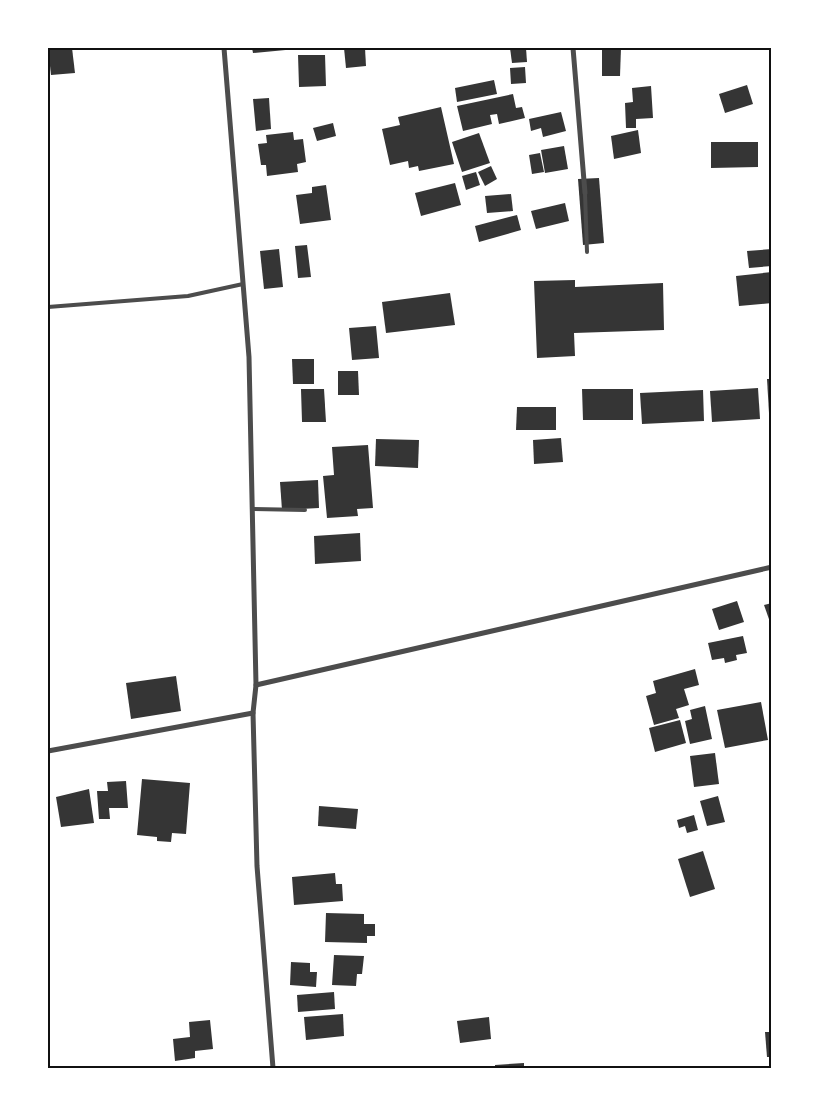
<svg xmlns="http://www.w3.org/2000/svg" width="819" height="1116" viewBox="0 0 819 1116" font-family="Barlow,sans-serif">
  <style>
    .building { fill: #353535 }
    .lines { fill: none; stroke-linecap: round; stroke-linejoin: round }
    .service { stroke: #4c4c4c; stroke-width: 4 }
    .minor { stroke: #4c4c4c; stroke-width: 5 }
    .neatline { fill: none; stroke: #111; stroke-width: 2 }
  </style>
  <rect width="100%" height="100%" fill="#fff"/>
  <g class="building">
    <path d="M48,48H72L75,73L51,75Z"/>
    <path d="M252,48H296V49L253,53Z"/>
    <path d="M344,48H365L366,66L346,68Z"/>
    <path d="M510,48H526L527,62L512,63Z"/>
    <path d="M602,48H621L620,76H602Z"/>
    <path d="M298,55H325L326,86L299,87Z"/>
    <path d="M525,67L526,83L511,84L510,68Z"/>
    <path d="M494,80L497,94L457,102L455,88Z"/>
    <path d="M747,85L753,104L725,113L719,94Z"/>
    <path d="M651,86L653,118L636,119V128H626L625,103L633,102L632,88Z"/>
    <path d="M513,94L516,108L522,107L525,118L499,124L497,114L490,115L492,124L463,131L457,106Z"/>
    <path d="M269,98L271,129L256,131L253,99Z"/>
    <path d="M441,107L454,164L419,171L418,166L409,168L408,161L390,165L382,129L400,125L398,117Z"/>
    <path d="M561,112L566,131L543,137L541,128L531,131L529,119Z"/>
    <path d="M333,123L336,136L317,141L313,128Z"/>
    <path d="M638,130L641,153L614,159L611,136Z"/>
    <path d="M293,132L294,140L303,139L306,162L297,164L298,172L267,176L266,165H261L258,144L267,143L266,135Z"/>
    <path d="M479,133L490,163L462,172L452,142Z"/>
    <path d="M711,142H758V167L711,168Z"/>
    <path d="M564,146L568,169L545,173L541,150Z"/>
    <path d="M540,153L544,172L532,174L529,155Z"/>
    <path d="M491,166L497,179L485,186L478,172Z"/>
    <path d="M476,172L480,185L466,190L462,176Z"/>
    <path d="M599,178L604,243L583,245L578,179Z"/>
    <path d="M455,183L461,205L421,216L415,193Z"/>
    <path d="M326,185L331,220L300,224L296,195L312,193V187Z"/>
    <path d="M511,194L513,211L487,213L485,196Z"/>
    <path d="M565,203L569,221L536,229L531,211Z"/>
    <path d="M517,215L521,230L479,242L475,226Z"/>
    <path d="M307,245L311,277L298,278L295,246Z"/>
    <path d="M279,249L283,287L264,289L260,251Z"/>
    <path d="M772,249V266L749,268L747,251Z"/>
    <path d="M772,272V303L739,306L736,276Z"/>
    <path d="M575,280V287L663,283L664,330L574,333L575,356L537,358L534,281Z"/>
    <path d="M450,293L455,325L386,333L382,302Z"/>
    <path d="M376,326L379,358L352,360L349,328Z"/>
    <path d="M292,359H314V384H293Z"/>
    <path d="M338,371H358L359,395H338Z"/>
    <path d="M767,379H772V412L769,413Z"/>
    <path d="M758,388L760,419L712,422L710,391Z"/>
    <path d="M301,389H324L326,422H302Z"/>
    <path d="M582,389H633V420H583Z"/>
    <path d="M703,390L704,421L642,424L640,393Z"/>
    <path d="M517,407H556V430H516Z"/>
    <path d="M561,438L563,462L534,464L533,440Z"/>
    <path d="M376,439L419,440L418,468L375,466Z"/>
    <path d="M368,445L373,508L357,509L358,516L327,518L323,476L334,475L332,447Z"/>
    <path d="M318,480L319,508L282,510L280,482Z"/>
    <path d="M360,533L361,561L315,564L314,536Z"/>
    <path d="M737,601L744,622L719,630L712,609Z"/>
    <path d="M772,603V621L770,622L764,605Z"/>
    <path d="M743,636L747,653L736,655L737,660L725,663L724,658L712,660L708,643Z"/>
    <path d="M695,669L699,685L684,689L689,705L676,709L679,718L654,725L646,696L656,693L653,681Z"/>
    <path d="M176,676L181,711L131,719L126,683Z"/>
    <path d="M761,702L768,740L725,748L717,710Z"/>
    <path d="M705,706L712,739L690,744L685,721L692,719L690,710Z"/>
    <path d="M680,720L686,743L655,752L649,728Z"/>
    <path d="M715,753L719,784L694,787L690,756Z"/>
    <path d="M142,779L190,783L186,834L172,833L171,842L157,841V837L137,835Z"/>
    <path d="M126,781L128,808H109L110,819H99L97,791H108L107,782Z"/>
    <path d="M89,789L94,823L61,827L56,797Z"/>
    <path d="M718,796L725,822L707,826L700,801Z"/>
    <path d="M319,806L358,809L356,829L318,826Z"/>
    <path d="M694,815L698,830L687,833L685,826L679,828L677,820Z"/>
    <path d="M703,851L715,889L690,897L678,859Z"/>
    <path d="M335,873L336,884H342L343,901L294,905L292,877Z"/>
    <path d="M326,913L364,914V924H375V936H367V943L325,942Z"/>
    <path d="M334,955L364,956L362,974H357L356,986L332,985Z"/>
    <path d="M291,962L310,963V972H317L316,987L290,985Z"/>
    <path d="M334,992L335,1009L298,1012L297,995Z"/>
    <path d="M343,1014L344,1036L306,1040L304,1017Z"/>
    <path d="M489,1017L491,1039L460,1043L457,1021Z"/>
    <path d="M210,1020L213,1049L195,1051V1058L175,1061L173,1039L190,1037L189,1022Z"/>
    <path d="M765,1032H772V1057H767Z"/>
    <path d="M524,1063V1068H495V1065Z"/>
  </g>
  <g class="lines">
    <g class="service">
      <path d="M585,193L587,252"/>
      <path d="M48,307L188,296L243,284"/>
      <path d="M254,509L305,510"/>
    </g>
    <g class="minor">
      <path d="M224,48L249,357L256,685L253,713L257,866L273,1068"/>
      <path d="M573,48L585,193"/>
      <path d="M256,685L772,567"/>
      <path d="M48,751L253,713"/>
    </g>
  </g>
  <rect width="819" height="1116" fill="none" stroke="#ffffff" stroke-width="98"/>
  <rect x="49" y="49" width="721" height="1018" class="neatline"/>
</svg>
